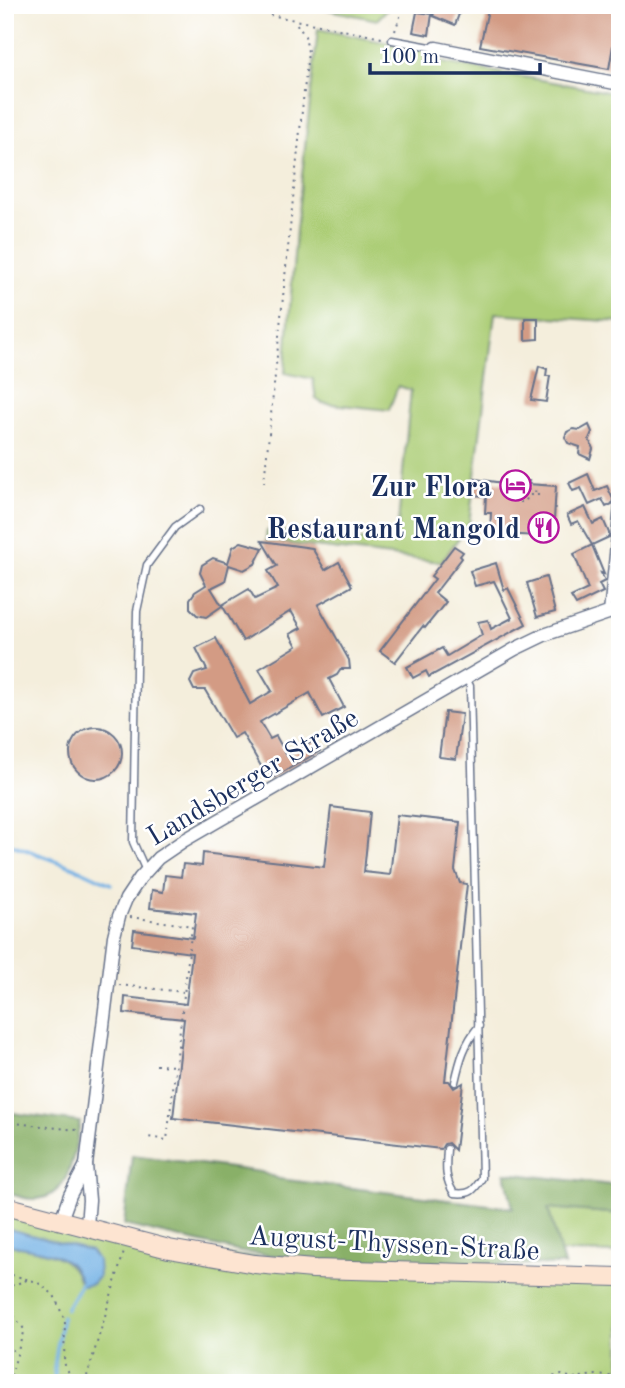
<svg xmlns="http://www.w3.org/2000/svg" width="625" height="1388" viewBox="0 0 625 1388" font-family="'Old Standard TT',serif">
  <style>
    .green { fill: #accd76; stroke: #647e6a; stroke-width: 2 }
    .forest { fill: #89b067; stroke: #527062; stroke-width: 2 }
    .water { fill: #71b0e4; stroke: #4670a1; stroke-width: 2 }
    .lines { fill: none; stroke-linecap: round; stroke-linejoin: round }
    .stream { stroke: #71b0e4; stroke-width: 3.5 }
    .building { fill: #d39b84 }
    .service-casing { stroke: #67728a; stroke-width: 9 }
    .minor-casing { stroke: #67728a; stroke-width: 15 }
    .secondary-casing { stroke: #67728a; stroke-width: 20 }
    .path { stroke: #67728a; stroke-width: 2; stroke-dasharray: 2 5; stroke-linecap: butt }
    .service { stroke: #fff; stroke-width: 6 }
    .minor { stroke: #fff; stroke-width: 12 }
    .secondary { stroke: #fde4d1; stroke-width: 18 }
    .labels { text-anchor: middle; stroke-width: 5; stroke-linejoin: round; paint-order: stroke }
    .poi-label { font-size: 28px; font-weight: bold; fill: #1b2f5e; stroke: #fff; text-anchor: end }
    .street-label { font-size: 28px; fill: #1b2f5e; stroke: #fff }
  </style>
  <rect width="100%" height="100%" fill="#fff"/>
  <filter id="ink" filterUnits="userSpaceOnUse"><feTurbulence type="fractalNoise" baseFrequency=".0143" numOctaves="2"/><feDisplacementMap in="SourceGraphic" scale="14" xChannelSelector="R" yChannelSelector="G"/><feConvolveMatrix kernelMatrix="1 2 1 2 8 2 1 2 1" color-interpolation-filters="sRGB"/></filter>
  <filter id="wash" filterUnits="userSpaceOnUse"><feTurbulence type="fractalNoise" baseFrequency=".00686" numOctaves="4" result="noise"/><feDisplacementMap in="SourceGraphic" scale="28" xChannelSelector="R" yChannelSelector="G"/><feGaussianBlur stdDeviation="1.57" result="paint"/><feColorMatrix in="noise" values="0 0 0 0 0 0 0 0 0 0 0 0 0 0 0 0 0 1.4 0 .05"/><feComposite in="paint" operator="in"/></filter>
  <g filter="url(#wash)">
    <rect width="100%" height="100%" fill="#f4eedc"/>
    <g class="green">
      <path d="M306,5H391L377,20Z"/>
      <path d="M318,29L429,51L428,60L620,94V322L495,313L469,524L441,562L266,541L267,530L396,544L411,390L398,386L389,410L322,403L316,399L313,379L285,373L296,230Z"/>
      <path d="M548,1208L620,1214V1253L560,1252Z"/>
      <path d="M5,1209L168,1251L620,1283V1383H5V1244C31,1250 70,1251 78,1280L90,1251L5,1228Z"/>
    </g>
    <g class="forest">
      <path d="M5,1112L80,1122C75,1149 71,1201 32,1199C24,1199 14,1195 5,1192Z"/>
      <path d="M132,1155L261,1172L279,1179L513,1208L505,1173L620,1186V1214L548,1208L564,1265L347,1263L241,1252L124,1225Z"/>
    </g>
    <path class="water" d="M5,1228L90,1251L98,1261L99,1276L92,1284L83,1286C77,1279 77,1269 69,1263C53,1250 25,1249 5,1244Z"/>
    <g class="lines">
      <g class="stream">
        <path d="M5,842L81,870L111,884"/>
        <path d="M66,1309L81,1283"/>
        <path d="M55,1383L54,1368L62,1316"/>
      </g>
    </g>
    <g id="blocks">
      <g class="building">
        <path d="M437,5H455L453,12L459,14L455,25L433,16Z"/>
        <path d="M489,5H540L579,13L580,5H620L609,69L480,46Z"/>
        <path d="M417,12L432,14L429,35L413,32Z"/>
        <path d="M525,318H538V339L525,340Z"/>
        <path d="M539,366L547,369L546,376H550L546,402L531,400Z"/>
        <path d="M589,425L592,432L589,439L593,449L590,459L579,454L580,447L568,443L565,437L567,432L573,429L580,430Z"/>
        <path d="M588,474L595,491L607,486L613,499L612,504L606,507L602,499L589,505L581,488L573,491L569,483Z"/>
        <path d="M503,478L529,481L528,484L556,486L553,537L490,533L491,513H485L486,496L473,495L475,479L503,483Z"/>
        <path d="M585,507L593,524L603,519L609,533V537L592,545L578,521L571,524L567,515Z"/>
        <path d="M262,541L312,548L325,570L339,562L352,586L318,605L349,660L350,669H341L337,675L329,679L344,707L323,718L310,693L260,722L270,739L276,736L287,756L314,741L320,751L269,780L242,733L233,738L205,690H194L190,682L194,674L207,670L196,648L216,638L250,704L272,691L259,669L297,646L290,634L301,628L291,611L243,641L222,605L249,589L255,599L278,588L268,571L277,566Z"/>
        <path d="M241,542L263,548L255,564L244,570L229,565L225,581L211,588L222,606L206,617L197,615L190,608V599L195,592L206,585L200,573L202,565L213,558L228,563L233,547Z"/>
        <path d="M592,545L604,574L601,573L605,581L599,584L603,592L576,605L571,597L588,589L574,554Z"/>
        <path d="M454,546L463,552L460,556L462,558L435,593L446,602L425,628L423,626L395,662L380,651L435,579L431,576Z"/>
        <path d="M496,563L504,590L508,588L526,624L429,677L426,671L413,678L407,667L442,648L447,656L482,635L478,622L488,620L491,629L512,618L494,581L475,586L470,571Z"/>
        <path d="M546,577L555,612L537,617L527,583Z"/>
        <path d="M445,712L462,714L456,759L439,757Z"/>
        <circle cx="96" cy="753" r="26"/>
        <path d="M331,807L370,812L364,872L390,875L397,815L460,822L455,870L460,883L467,884L445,1081H449L454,1088L463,1083L455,1150L448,1143L444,1144L441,1149L173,1118L184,1019L124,1013L125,997L186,1004L192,953L132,945L134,930L193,938L196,913L150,908L152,890L163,892L165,875L181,877L183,864L202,866L203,853L324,867Z"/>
      </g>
    </g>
  </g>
  <g filter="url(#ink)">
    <use href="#blocks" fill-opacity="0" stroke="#67728a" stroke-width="2"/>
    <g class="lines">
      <defs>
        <g id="service">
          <path d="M392,40L436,48"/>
          <path d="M607,613L620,486"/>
          <path d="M146,871L133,842L137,611L147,565L175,527L200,509"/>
          <path d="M455,1082C460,1060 464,1044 479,1026"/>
          <path d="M447,1149C446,1166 444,1178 454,1193C470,1195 474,1191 482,1178L470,686L466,678"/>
        </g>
        <g id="minor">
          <path d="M436,48L620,84"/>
          <path d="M61,1220L70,1195L86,1165"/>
          <path d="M87,1226L89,1200L86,1165L114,936L119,916L126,899L140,878L158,858L183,841L515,649L544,635L620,609"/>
        </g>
        <path id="secondary" d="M5,1206L169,1249L255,1264L313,1269L620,1277"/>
      </defs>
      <use href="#service" class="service-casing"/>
      <use href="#minor" class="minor-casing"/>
      <use href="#secondary" class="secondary-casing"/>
      <g class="path">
        <path d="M222,5L382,38"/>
        <path d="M395,31L404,5"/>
        <path d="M264,483L308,52L305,36L294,20"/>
        <path d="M520,502H525L529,495H539L538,492L528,490"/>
        <path d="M130,917L192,926L167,1140L148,1137"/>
        <path d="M119,985L183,992"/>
        <path d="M156,1065L175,1066"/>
        <path d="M5,1122L77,1130"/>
        <path d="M5,1273L37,1282L54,1295L65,1321L64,1363L74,1383"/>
        <path d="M5,1288L27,1280"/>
        <path d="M5,1305L24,1329L9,1383"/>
        <path d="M5,1348L17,1351"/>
        <path d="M85,1383L124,1252"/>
        <path d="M519,1383L562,1375L573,1378L596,1375L620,1377"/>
      </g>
      <use href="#service" class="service"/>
      <use href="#minor" class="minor"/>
      <use href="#secondary" class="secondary"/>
    </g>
  </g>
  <defs>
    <symbol id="hotel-ring" viewBox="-11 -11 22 22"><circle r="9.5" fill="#fff" stroke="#b5179e" stroke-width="1.5"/><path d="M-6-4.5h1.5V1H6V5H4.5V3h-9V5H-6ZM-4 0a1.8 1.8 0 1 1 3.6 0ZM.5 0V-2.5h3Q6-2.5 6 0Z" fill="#b5179e"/></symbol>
    <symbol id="restaurant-ring" viewBox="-11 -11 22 22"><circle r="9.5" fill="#fff" stroke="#b5179e" stroke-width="1.5"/><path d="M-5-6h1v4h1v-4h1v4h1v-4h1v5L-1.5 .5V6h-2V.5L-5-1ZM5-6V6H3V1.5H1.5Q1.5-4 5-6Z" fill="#b5179e"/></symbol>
  </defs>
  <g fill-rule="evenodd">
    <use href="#hotel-ring" x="498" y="468" width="35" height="35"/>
    <use href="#restaurant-ring" x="526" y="510" width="35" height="35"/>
  </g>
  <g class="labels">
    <g class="poi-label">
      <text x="492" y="496">Zur Flora</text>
      <text x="520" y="538">Restaurant Mangold</text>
    </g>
    <g class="street-label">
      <text transform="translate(252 776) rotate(-31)" y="10">Landsberger Straße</text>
      <text transform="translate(394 1242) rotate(3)" y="10">August-Thyssen-Straße</text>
    </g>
  </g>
  <rect width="625" height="1388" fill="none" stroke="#fff" stroke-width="28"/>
  <path d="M370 63v10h170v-10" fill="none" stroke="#1b2f5e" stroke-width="3.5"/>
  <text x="380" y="63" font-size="21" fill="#1b2f5e" stroke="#ffffff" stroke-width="5" paint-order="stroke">100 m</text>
</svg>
